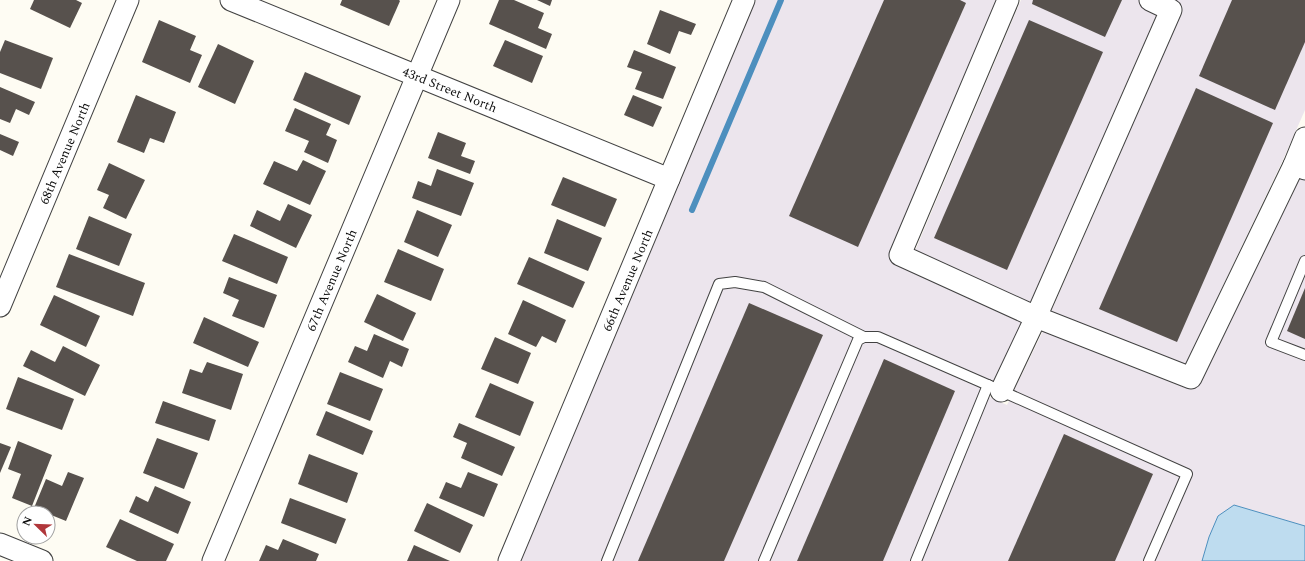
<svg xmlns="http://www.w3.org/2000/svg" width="1305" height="561" viewBox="0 0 1305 561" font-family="Spectral,serif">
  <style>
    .industrial { fill: #ece5ed }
    .water { fill: #bedcef; stroke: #4d8fbe }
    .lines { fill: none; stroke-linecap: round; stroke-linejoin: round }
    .stream { stroke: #4d8fbe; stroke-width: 6 }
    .building { fill: #57514d }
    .lane-casing { stroke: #424242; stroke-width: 12 }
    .street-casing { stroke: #424242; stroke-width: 23 }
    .lane { stroke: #fff; stroke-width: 10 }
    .street { stroke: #fff; stroke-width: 21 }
    .labels { text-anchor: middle; stroke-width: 4; stroke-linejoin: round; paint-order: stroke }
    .street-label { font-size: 13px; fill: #0f0f0f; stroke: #fff }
  </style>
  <rect width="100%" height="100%" fill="#fefcf3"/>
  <g class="industrial">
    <path d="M756,0H996L890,251L896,265L1022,322L987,396L1007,405L1043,331L1187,388L1201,383L1300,178L1305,180V526L1234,505L1202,561H521Z"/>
    <path d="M1021,0H1139L1143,8L1157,14L1030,303L915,251Z"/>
    <path d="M1174,0H1305V110L1283,160L1185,365L1051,312L1181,14Z"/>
  </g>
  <path class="water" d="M1234,505L1305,526V561H1202L1209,537L1218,516Z"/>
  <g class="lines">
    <path class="stream" d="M692,210L781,0"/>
  </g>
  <g class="building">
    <path d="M34,0H76L82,3L70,28L30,9Z"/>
    <path d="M342,0H399L400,1L389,26L340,5Z"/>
    <path d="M499,0H514L544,13L538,28L552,34L546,49L489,24Z"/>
    <path d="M537,0H552L550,6Z"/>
    <path d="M884,0H960L966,3L858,247L789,216Z"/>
    <path d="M1033,0H1122L1105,37L1032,4Z"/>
    <path d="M1232,0H1305V42L1275,110L1199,76Z"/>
    <path d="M660,10L696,24L691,35L679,31L670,54L647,44Z"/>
    <path d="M159,20L196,36L190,50L202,55L190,83L142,62Z"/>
    <path d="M1029,20L1103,52L1007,270L934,238Z"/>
    <path d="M5,40L53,58L41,89L0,73V52Z"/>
    <path d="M505,40L543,56L532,83L493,66Z"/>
    <path d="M218,44L254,61L235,104L198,87Z"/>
    <path d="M634,50L676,67L663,99L635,89L642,72L627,67Z"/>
    <path d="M305,72L361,96L349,125L293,100Z"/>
    <path d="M0,87L35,102L29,115L16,109L10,123L0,119Z"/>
    <path d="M1196,88L1273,123L1177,342L1099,309Z"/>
    <path d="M136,95L176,112L164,143L150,138L144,153L117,142Z"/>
    <path d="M633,95L662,107L653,127L624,115Z"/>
    <path d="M295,108L331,124L326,135L337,140L328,163L304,152L309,141L285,131Z"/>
    <path d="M438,132L466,143L461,156L475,161L470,174L428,158Z"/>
    <path d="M0,134L19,142L13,156L0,150Z"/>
    <path d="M303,160L326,171L310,205L263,184L274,161L297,171Z"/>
    <path d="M109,163L145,180L126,219L103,208L109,195L97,190Z"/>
    <path d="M437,169L474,183L461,216L412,198L418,181L431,186Z"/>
    <path d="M563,177L617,199L605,227L551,205Z"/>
    <path d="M288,204L312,215L296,248L250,226L257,210L280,221Z"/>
    <path d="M417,210L452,225L438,257L404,242Z"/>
    <path d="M89,216L132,234L119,266L76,249Z"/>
    <path d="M557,219L602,238L588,271L544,253Z"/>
    <path d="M234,234L288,257L277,284L222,261Z"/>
    <path d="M398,249L444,269L431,301L384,282Z"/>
    <path d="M69,254L145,283L133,316L56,287Z"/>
    <path d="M529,257L585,282L573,308L517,284Z"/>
    <path d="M229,277L277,295L264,328L232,316L239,300L223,293Z"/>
    <path d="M1305,288V339L1287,331Z"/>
    <path d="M377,294L416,313L403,341L364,322Z"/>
    <path d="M54,295L100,316L86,347L40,325Z"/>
    <path d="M523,300L566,320L556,343L542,336L536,347L508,334Z"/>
    <path d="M749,303L823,335L724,561H638Z"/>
    <path d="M204,317L259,342L248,367L193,343Z"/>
    <path d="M374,334L409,349L402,367L390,361L383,378L348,362L355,346L367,351Z"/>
    <path d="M495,337L531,353L518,384L481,369Z"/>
    <path d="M63,346L100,365L85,396L23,366L31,350L55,362Z"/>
    <path d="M884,359L955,391L883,561H797Z"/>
    <path d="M207,362L243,374L231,410L182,393L190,369L202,373Z"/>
    <path d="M340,372L383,389L370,421L327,404Z"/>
    <path d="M18,377L74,399L62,430L6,409Z"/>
    <path d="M490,383L534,402L520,436L475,417Z"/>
    <path d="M163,401L216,420L209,441L155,423Z"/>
    <path d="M326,411L373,431L363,455L316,435Z"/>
    <path d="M459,423L515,447L502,476L461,458L467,443L453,437Z"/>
    <path d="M1064,434L1153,474L1115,561H1008Z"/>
    <path d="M157,438L198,453L184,489L143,473Z"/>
    <path d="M18,441L52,455L32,506L12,498L21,474L8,469Z"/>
    <path d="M0,443L11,447L0,473Z"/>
    <path d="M309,454L358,473L347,503L298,484Z"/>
    <path d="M68,472L84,478L66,521L34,508L46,479L62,486Z"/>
    <path d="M468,472L498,484L484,517L439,498L446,482L461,488Z"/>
    <path d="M155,486L191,502L178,534L129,512L136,496L148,502Z"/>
    <path d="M290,498L346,519L336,544L281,523Z"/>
    <path d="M427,503L473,525L460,553L414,531Z"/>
    <path d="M120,519L174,544L166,561H137L106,547Z"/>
    <path d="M283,539L319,554L316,561H259L266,545L278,550Z"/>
    <path d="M414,545L450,561H407Z"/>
  </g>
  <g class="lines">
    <defs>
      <g id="lane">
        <path d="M1305,261L1271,342L1305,355"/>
        <path d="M607,561L719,284L735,282L764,287L864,337"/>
        <path d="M764,561L858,340L864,337H878L988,385"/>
        <path d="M916,561L988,385L1187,474L1149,561"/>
      </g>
      <g id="street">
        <path d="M231,0L669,179"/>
        <path d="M1008,0L900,255L1036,317L1171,10L1150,0"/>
        <path d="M1294,165L1305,138"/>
        <path d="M0,306L128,0"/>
        <path d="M1001,391L1036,317L1191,378L1294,165L1305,169"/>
        <path d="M0,544L42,561"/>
        <path d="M213,561L449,0"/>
        <path d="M509,561L744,0"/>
      </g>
    </defs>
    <use href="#lane" class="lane-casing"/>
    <use href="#street" class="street-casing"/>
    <use href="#lane" class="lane"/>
    <use href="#street" class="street"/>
  </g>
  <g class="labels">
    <g class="street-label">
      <text transform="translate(450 89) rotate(22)" y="5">43rd Street North</text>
      <text transform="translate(64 153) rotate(-67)" y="5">68th Avenue North</text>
      <text transform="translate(331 280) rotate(-67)" y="5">67th Avenue North</text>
      <text transform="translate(627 280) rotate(-67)" y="5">66th Avenue North</text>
    </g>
  </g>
  <g transform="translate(36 525) rotate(293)"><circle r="19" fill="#ffffff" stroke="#9f9f9f"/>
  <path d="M0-3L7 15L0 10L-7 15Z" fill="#b0373b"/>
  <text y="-6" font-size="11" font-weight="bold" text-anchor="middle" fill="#0f0f0f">N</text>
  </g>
</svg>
